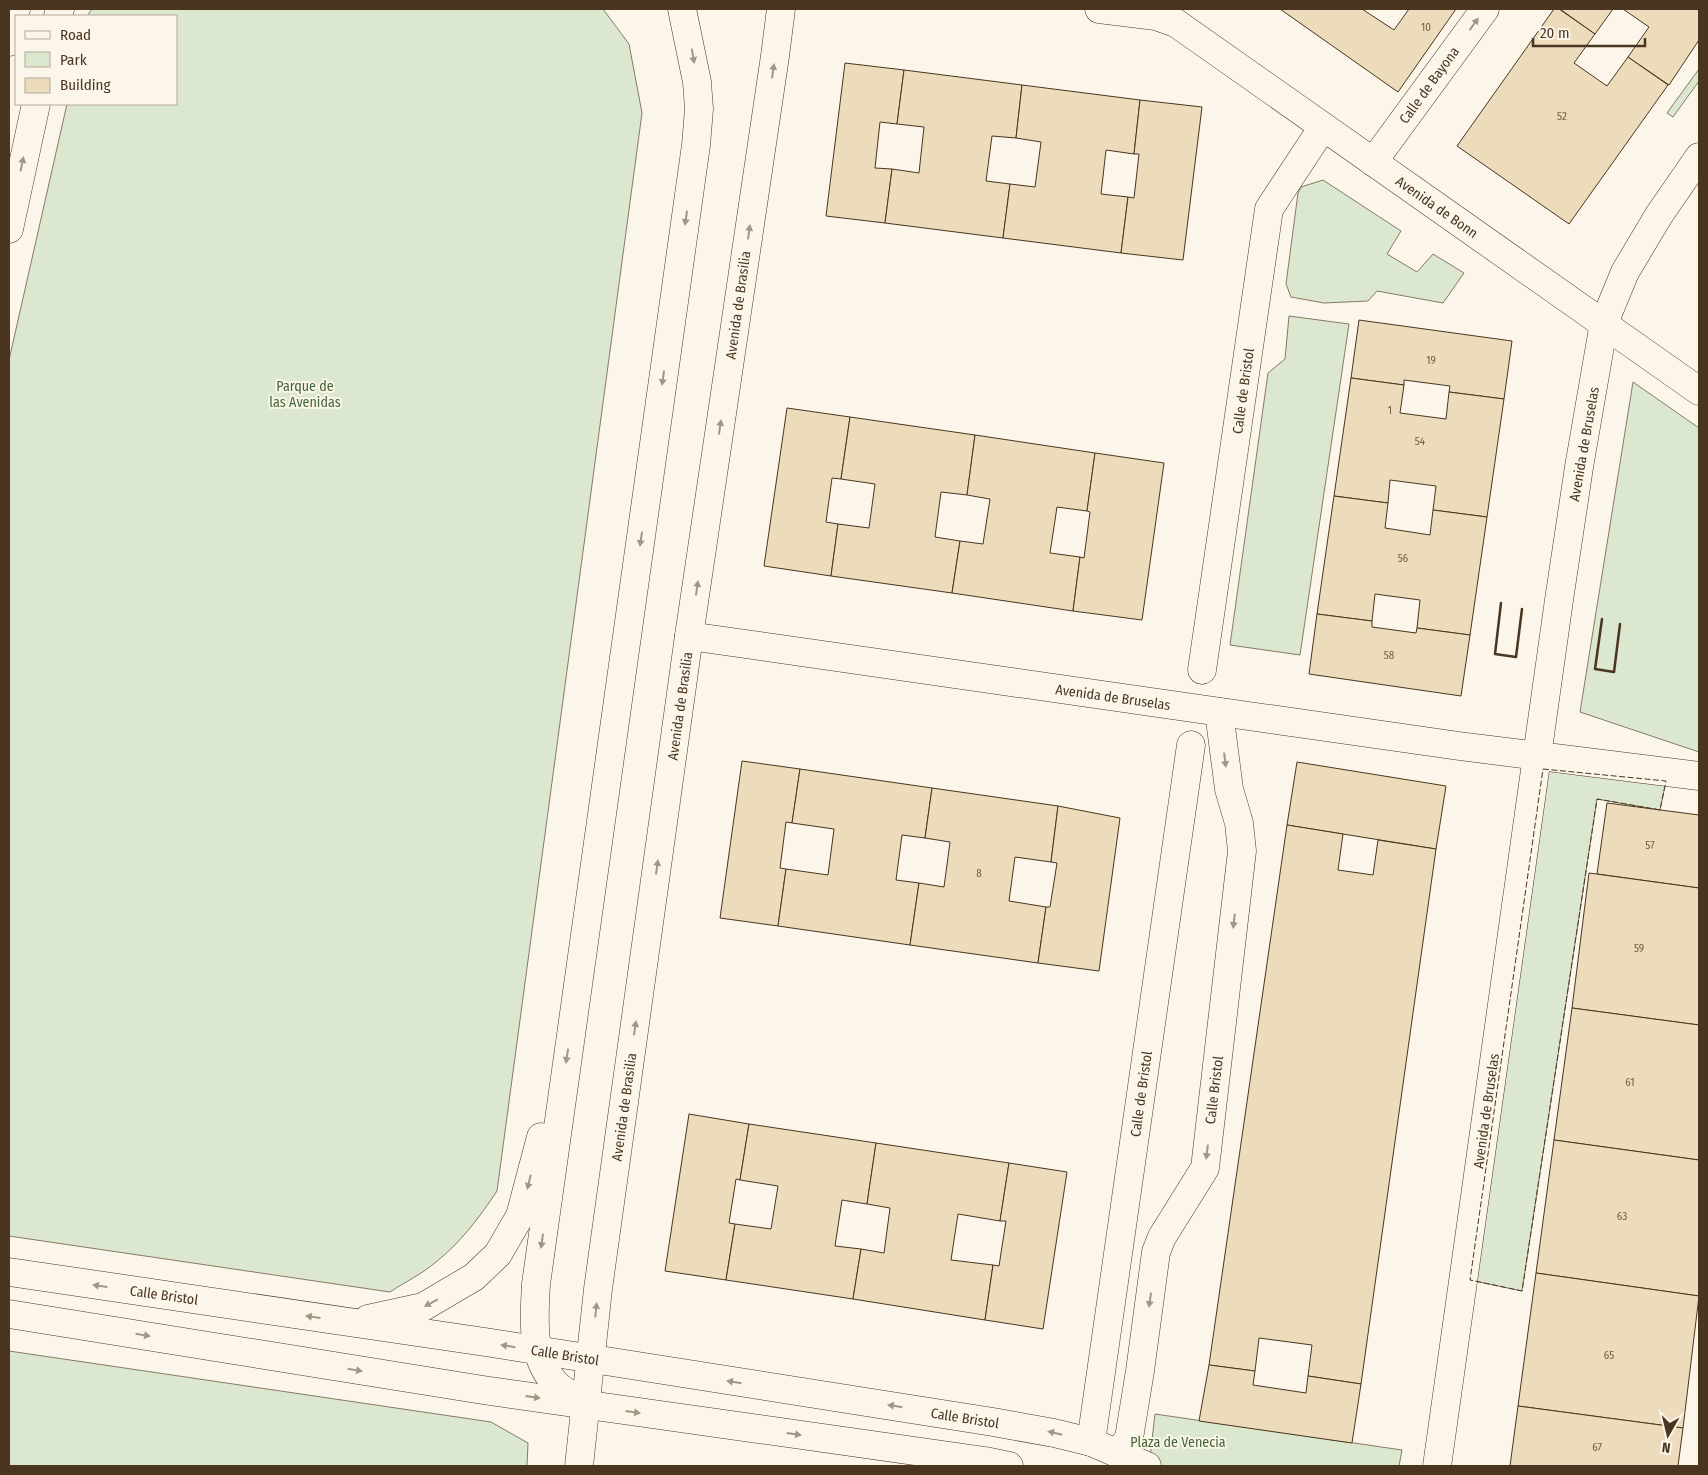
<svg xmlns="http://www.w3.org/2000/svg" width="1708" height="1475" viewBox="0 0 1708 1475" font-family="'Fira Sans Condensed',sans-serif">
  <style>
    .green { fill: #dce7d0; stroke: #887966 }
    .building { fill: #ecdcbc; stroke: #4a3520 }
    .lines { fill: none; stroke-linecap: round; stroke-linejoin: round }
    .minor-casing { stroke: #4a3520; stroke-width: 29 }
    .highway-casing { stroke: #4a3520; stroke-width: 29 }
    .minor { stroke: #fbf6e9; stroke-width: 28 }
    .highway { stroke: #fbf6e9; stroke-width: 28 }
    .fence { stroke: #4a3520; stroke-width: 1; stroke-dasharray: 6 2.5; stroke-linecap: butt }
    .wall { stroke: #4a3520; stroke-width: 2.5 }
    .oneway { fill: #a29684 }
    .labels { text-anchor: middle; stroke-width: 4; stroke-linejoin: round; paint-order: stroke }
    .number-label { font-size: 11px; fill: #725f47 }
    .street-label { font-size: 14px; fill: #4a3520; stroke: #fbf6e9 }
    .park-label { font-size: 14px; fill: #436837; stroke: #fbf6e9 }
  </style>
  <rect width="100%" height="100%" fill="#fbf6e9"/>
  <g class="green">
    <path d="M92,9H603L629,44L642,113L497,1191C479,1218 461,1242 436,1262C422,1274 405,1282 390,1292L9,1236V360L67,104H176V16H87Z"/>
    <path d="M1699,69V81L1673,117L1667,113Z"/>
    <path d="M1323,180L1401,231L1387,254L1417,272L1433,254L1464,273L1443,303L1377,291L1368,301L1324,303L1291,297L1286,284L1298,193L1301,187Z"/>
    <path d="M1289,316L1349,324L1300,655L1230,645L1268,373L1285,359Z"/>
    <path d="M1633,382L1699,428V752L1580,712Z"/>
    <path d="M1543,769L1666,781L1660,810L1597,799L1522,1291L1470,1280Z"/>
    <path d="M9,1351L491,1422L528,1443L527,1466H9Z"/>
    <path d="M1155,1414L1402,1450L1399,1466H1149Z"/>
  </g>
  <g class="building">
    <path d="M1280,9H1362L1394,30L1409,9H1456L1398,92Z"/>
    <path d="M1554,9H1559L1595,34L1574,63L1607,86L1628,57L1668,85L1569,224L1457,146Z"/>
    <path d="M1560,9H1613L1595,34Z"/>
    <path d="M1623,9H1699V40L1669,85L1628,57L1649,27Z"/>
    <path d="M845,63L904,70L897,124L880,122L875,168L892,169L885,223L826,216Z"/>
    <path d="M904,70L1022,85L1016,138L992,136L986,181L1010,184L1003,238L885,223L892,169L919,173L924,127L897,124Z"/>
    <path d="M1022,85L1140,100L1134,154L1106,150L1101,194L1128,197L1121,253L1003,238L1010,184L1035,187L1041,142L1016,138Z"/>
    <path d="M1140,100L1202,107L1183,260L1121,253L1128,197L1134,198L1139,154H1134Z"/>
    <path d="M1359,320L1512,341L1504,399L1449,392L1450,386L1404,380V385L1351,378Z"/>
    <path d="M1351,378L1404,385L1400,413L1446,419L1449,392L1504,399L1487,517L1433,510L1436,486L1390,480L1388,503L1334,496Z"/>
    <path d="M787,408L850,417L841,479L832,478L826,522L838,524L831,576L764,566Z"/>
    <path d="M850,417L975,435L967,495L941,492L935,537L960,541L952,593L831,576L838,524L869,528L875,484L841,479Z"/>
    <path d="M975,435L1095,453L1087,511L1057,507L1050,553L1080,557L1073,611L952,593L960,541L983,544L990,499L967,495Z"/>
    <path d="M1095,453L1164,463L1142,620L1073,611L1080,557L1084,558L1090,512L1087,511Z"/>
    <path d="M1334,496L1388,503L1385,528L1430,535L1433,510L1487,517L1470,635L1417,628L1420,600L1375,594L1372,621L1317,614Z"/>
    <path d="M1317,614L1372,621V627L1416,633L1417,628L1470,635L1461,696L1309,674Z"/>
    <path d="M742,761L800,769L792,823L786,822L780,868L786,869L778,926L720,918Z"/>
    <path d="M1297,762L1446,786L1436,849L1287,825Z"/>
    <path d="M800,769L932,788L925,838L902,835L896,880L919,883L910,945L778,926L786,869L828,875L834,829L792,823Z"/>
    <path d="M932,788L1058,806L1051,862L1015,857L1009,901L1046,907L1038,963L910,945L919,883L944,887L950,842L925,838Z"/>
    <path d="M1607,803L1699,815V888L1597,874Z"/>
    <path d="M1058,806L1120,818L1099,971L1038,963L1046,907H1050L1057,863L1051,862Z"/>
    <path d="M1287,825L1343,834L1338,870L1373,875L1378,840L1436,849L1361,1384L1308,1376L1312,1345L1259,1338L1255,1371L1209,1365Z"/>
    <path d="M1589,873L1699,888V1025L1572,1008Z"/>
    <path d="M1572,1008L1699,1025V1160L1554,1140Z"/>
    <path d="M689,1114L749,1124L740,1180L736,1179L729,1223L735,1224L726,1280L665,1271Z"/>
    <path d="M749,1124L876,1143L867,1204L842,1200L835,1246L861,1249L853,1299L726,1280L735,1224L771,1229L778,1186L740,1180Z"/>
    <path d="M1554,1140L1699,1160V1296L1536,1273Z"/>
    <path d="M876,1143L1009,1163L1000,1221L958,1214L951,1260L993,1265L985,1320L853,1299L861,1249L884,1253L890,1208L867,1204Z"/>
    <path d="M1009,1163L1067,1172L1043,1329L985,1320L993,1265L999,1266L1006,1221H1000Z"/>
    <path d="M1536,1273L1699,1296L1683,1428L1518,1406Z"/>
    <path d="M1209,1365L1255,1371L1253,1385L1306,1393L1308,1376L1361,1384L1352,1443L1199,1421Z"/>
    <path d="M1518,1406L1683,1428L1678,1466H1510Z"/>
  </g>
  <g class="lines">
    <defs>
      <g id="minor">
        <path d="M1099,9L1156,16L1173,22"/>
        <path d="M1156,9L1699,391"/>
        <path d="M1373,162L1485,9"/>
        <path d="M689,636L1459,746L1699,776"/>
        <path d="M1202,670L1269,209L1323,127"/>
        <path d="M9,1272L485,1342L993,1422L1054,1433L1091,1442L1147,1466"/>
        <path d="M9,1314L483,1390L985,1461L1009,1466"/>
        <path d="M368,1319L423,1307L474,1277L498,1254L520,1216L541,1137"/>
        <path d="M585,1405C577,1399 567,1393 559,1387C530,1360 534,1320 536,1284L696,145L699,109L697,82L682,9"/>
        <path d="M1091,1442L1191,745"/>
        <path d="M1118,1453L1129,1438L1140,1371L1156,1252L1162,1237L1205,1168L1242,851L1239,823L1229,789L1219,712"/>
        <path d="M579,1466L598,1289L689,636L775,56L781,9"/>
        <path d="M1437,1466L1559,600L1579,467L1604,323L1625,272L1659,215L1699,157"/>
      </g>
      <g id="highway">
        <path d="M58,16L60,9"/>
        <path d="M9,42L16,9"/>
        <path d="M9,229L36,104"/>
      </g>
    </defs>
    <use href="#minor" class="minor-casing"/>
    <use href="#highway" class="highway-casing"/>
    <use href="#minor" class="minor"/>
    <use href="#highway" class="highway"/>
    <path class="fence" d="M1543,769L1666,781L1660,810L1597,799L1522,1291L1470,1280Z"/>
    <g class="wall">
      <path d="M1501,603L1495,654L1516,657L1522,609"/>
      <path d="M1602,619L1595,669L1614,672L1620,624"/>
    </g>
  </g>
  <defs><path id="oneway-solid" d="M-6-.8H1V-3.2L6.5 0L1 3.2V.8H-6Z" transform="scale(1.25)"/></defs>
  <g class="oneway">
    <use href="#oneway-solid" transform="translate(1474 24) rotate(-54)"/>
    <use href="#oneway-solid" transform="translate(693 56) rotate(80)"/>
    <use href="#oneway-solid" transform="translate(773 71) rotate(-82)"/>
    <use href="#oneway-solid" transform="translate(22 164) rotate(-78)"/>
    <use href="#oneway-solid" transform="translate(686 218) rotate(98)"/>
    <use href="#oneway-solid" transform="translate(749 232) rotate(-82)"/>
    <use href="#oneway-solid" transform="translate(663 378) rotate(98)"/>
    <use href="#oneway-solid" transform="translate(720 427) rotate(-82)"/>
    <use href="#oneway-solid" transform="translate(641 539) rotate(98)"/>
    <use href="#oneway-solid" transform="translate(697 588) rotate(-82)"/>
    <use href="#oneway-solid" transform="translate(1225 760) rotate(83)"/>
    <use href="#oneway-solid" transform="translate(657 867) rotate(-82)"/>
    <use href="#oneway-solid" transform="translate(1234 921) rotate(97)"/>
    <use href="#oneway-solid" transform="translate(635 1028) rotate(-82)"/>
    <use href="#oneway-solid" transform="translate(567 1056) rotate(99)"/>
    <use href="#oneway-solid" transform="translate(1207 1152) rotate(97)"/>
    <use href="#oneway-solid" transform="translate(529 1182) rotate(104)"/>
    <use href="#oneway-solid" transform="translate(542 1241) rotate(98)"/>
    <use href="#oneway-solid" transform="translate(100 1286) rotate(-172)"/>
    <use href="#oneway-solid" transform="translate(1150 1300) rotate(98)"/>
    <use href="#oneway-solid" transform="translate(431 1303) rotate(152)"/>
    <use href="#oneway-solid" transform="translate(596 1310) rotate(-84)"/>
    <use href="#oneway-solid" transform="translate(313 1317) rotate(-172)"/>
    <use href="#oneway-solid" transform="translate(143 1335) rotate(9)"/>
    <use href="#oneway-solid" transform="translate(508 1346) rotate(-171)"/>
    <use href="#oneway-solid" transform="translate(355 1370) rotate(9)"/>
    <use href="#oneway-solid" transform="translate(734 1382) rotate(-171)"/>
    <use href="#oneway-solid" transform="translate(533 1397) rotate(8)"/>
    <use href="#oneway-solid" transform="translate(895 1406) rotate(-171)"/>
    <use href="#oneway-solid" transform="translate(633 1412) rotate(8)"/>
    <use href="#oneway-solid" transform="translate(1055 1433) rotate(-167)"/>
    <use href="#oneway-solid" transform="translate(794 1434) rotate(8)"/>
  </g>
  <g class="labels">
    <g class="number-label">
      <text x="1426" y="31">10</text>
      <text x="1562" y="120">52</text>
      <text x="1431" y="364">19</text>
      <text x="1390" y="414">1</text>
      <text x="1420" y="445">54</text>
      <text x="1403" y="562">56</text>
      <text x="1389" y="659">58</text>
      <text x="1650" y="849">57</text>
      <text x="979" y="877">8</text>
      <text x="1639" y="952">59</text>
      <text x="1630" y="1086">61</text>
      <text x="1622" y="1220">63</text>
      <text x="1609" y="1359">65</text>
      <text x="1597" y="1451">67</text>
    </g>
    <g class="street-label">
      <text transform="translate(1429 85) rotate(-54)" y="5">Calle de Bayona</text>
      <text transform="translate(1437 207) rotate(35)" y="5">Avenida de Bonn</text>
      <text transform="translate(738 305) rotate(-82)" y="5">Avenida de Brasilia</text>
      <text transform="translate(1243 391) rotate(-82)" y="5">Calle de Bristol</text>
      <text transform="translate(1584 444) rotate(-80)" y="5">Avenida de Bruselas</text>
      <text transform="translate(1113 697) rotate(8)" y="5">Avenida de Bruselas</text>
      <text transform="translate(680 706) rotate(-82)" y="5">Avenida de Brasilia</text>
      <text transform="translate(1214 1090) rotate(-83)" y="5">Calle Bristol</text>
      <text transform="translate(1141 1094) rotate(-82)" y="5">Calle de Bristol</text>
      <text transform="translate(624 1107) rotate(-82)" y="5">Avenida de Brasilia</text>
      <text transform="translate(1486 1111) rotate(-82)" y="5">Avenida de Bruselas</text>
      <text transform="translate(164 1295) rotate(8)" y="5">Calle Bristol</text>
      <text transform="translate(565 1355) rotate(9)" y="5">Calle Bristol</text>
      <text transform="translate(965 1418) rotate(9)" y="5">Calle Bristol</text>
    </g>
    <g class="park-label">
      <text x="305" y="391">Parque de<tspan x="305" dy="16">las Avenidas</tspan></text>
      <text x="1178" y="1447">Plaza de Venecia</text>
    </g>
  </g>
  <rect width="1708" height="1475" fill="none" stroke="#4a3520" stroke-width="20"/>
  <rect x="15" y="15" width="162" height="90" fill="#fbf6e9" stroke="#b4a999"/>
  <rect x="25" y="31" width="25" height="8" fill="#fbf6e9" stroke="#b4a999"/>
  <text x="60" y="40" font-size="15" fill="#4a3520">Road</text>
  <rect x="25" y="52" width="25" height="15" fill="#dce7d0" stroke="#b4a999"/>
  <text x="60" y="65" font-size="15" fill="#4a3520">Park</text>
  <rect x="25" y="78" width="25" height="15" fill="#ecdcbc" stroke="#b4a999"/>
  <text x="60" y="90" font-size="15" fill="#4a3520">Building</text>
  <g transform="translate(1668 1435) rotate(188)" stroke="#fbf6e9" stroke-width="4" paint-order="stroke">
  <path d="M0-4L9 19L0 12L-9 19Z" fill="#4a3520"/>
  <text y="-8" font-size="14" font-weight="bold" text-anchor="middle" fill="#4a3520">N</text>
  </g>
  <path d="M1533 38v8h112v-8" fill="none" stroke="#4a3520" stroke-width="2.5"/>
  <text x="1540" y="38" font-size="15" fill="#4a3520" stroke="#fbf6e9" stroke-width="4" paint-order="stroke">20 m</text>
</svg>
